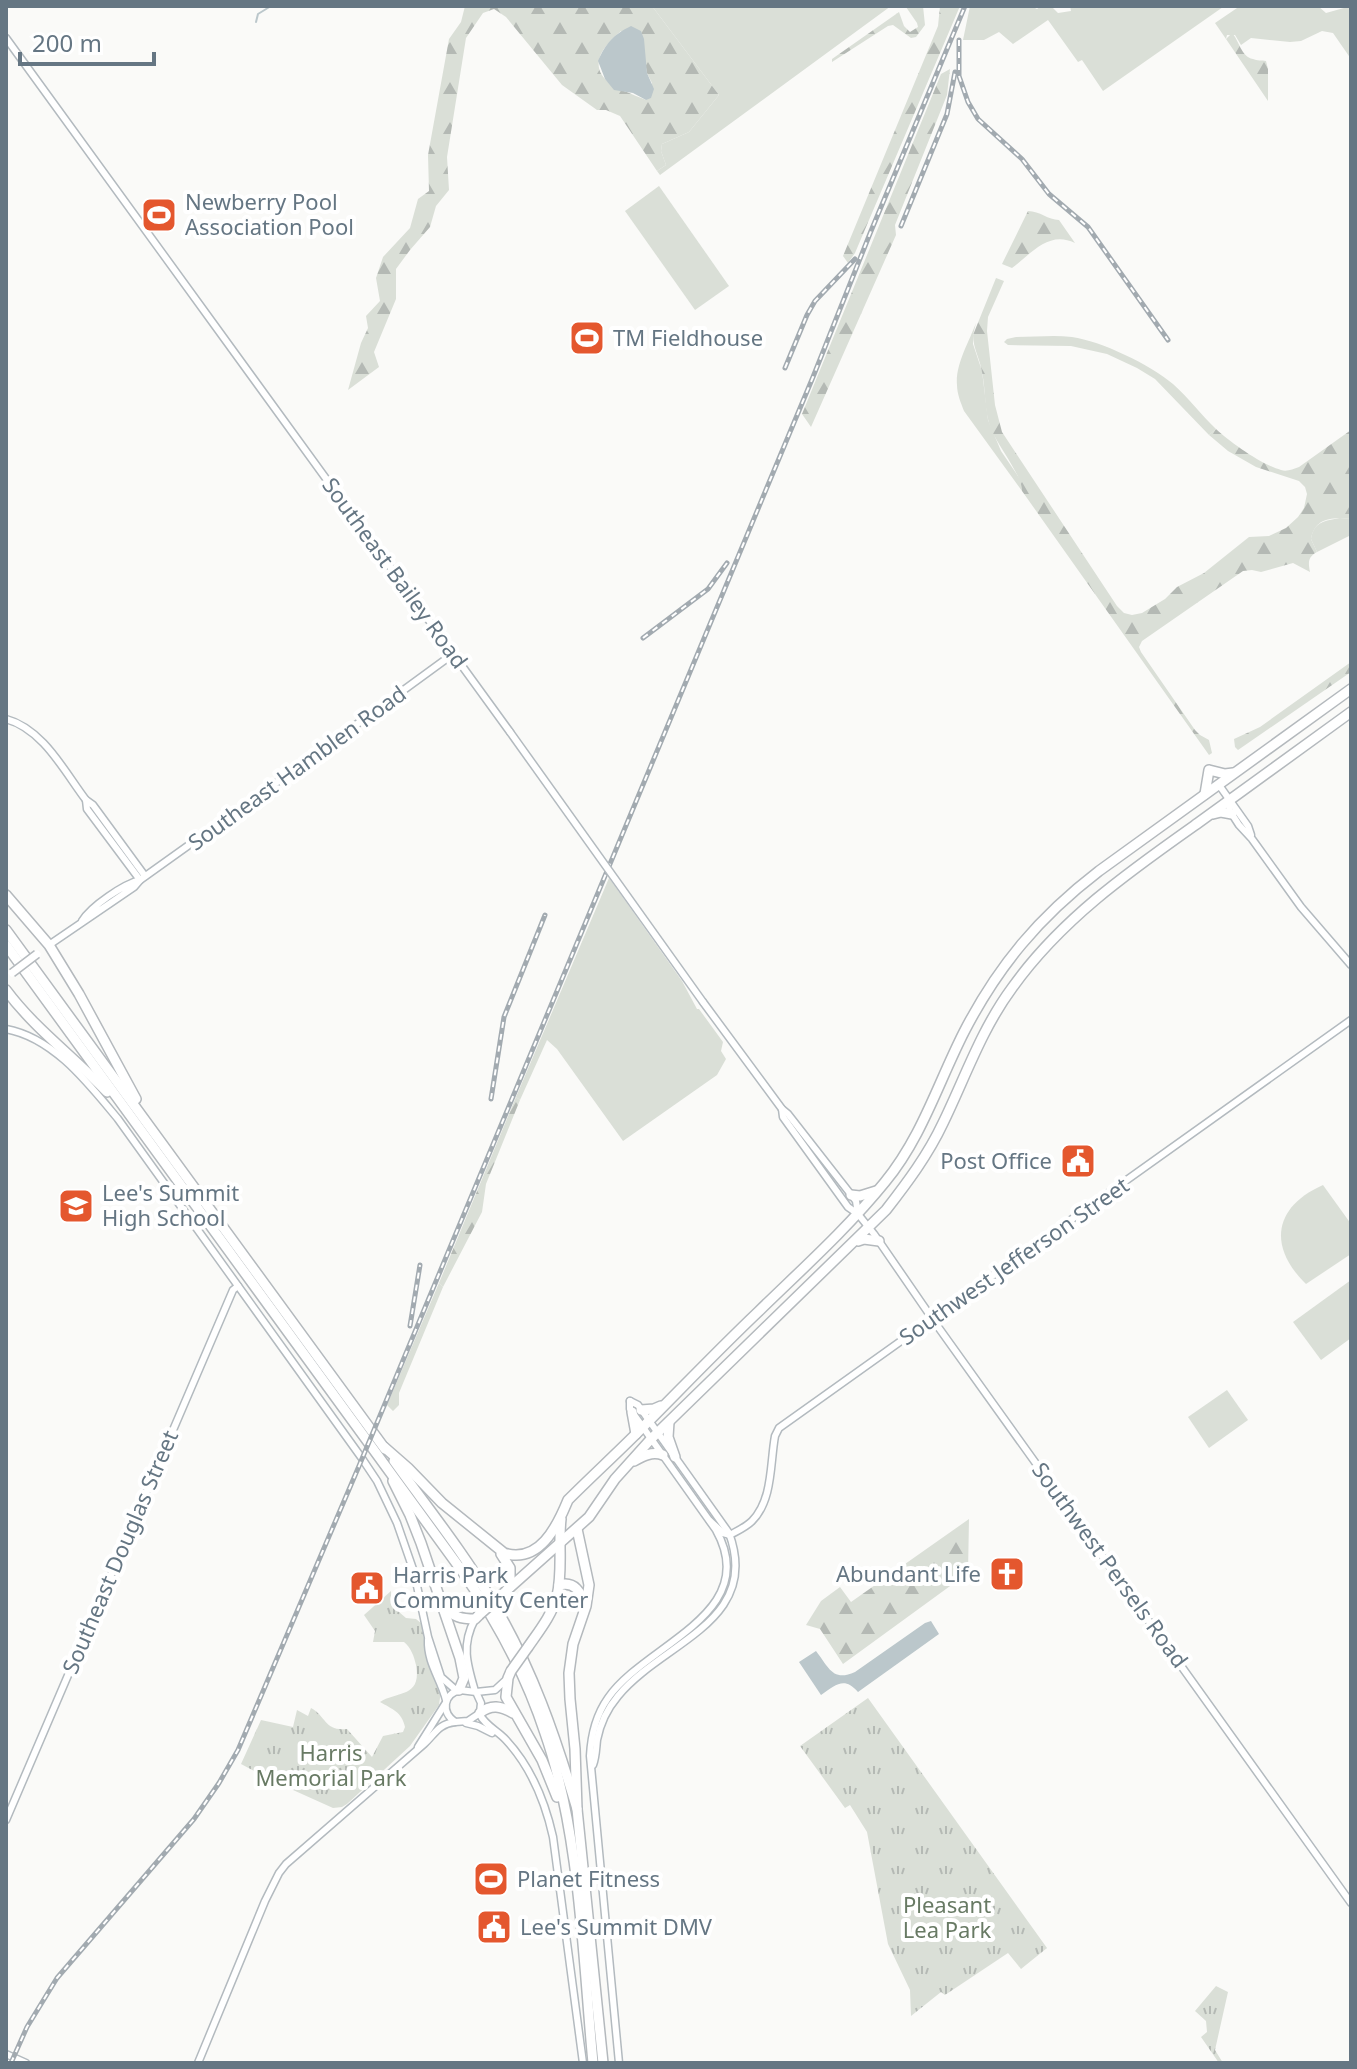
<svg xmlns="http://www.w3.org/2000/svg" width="1357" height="2069" viewBox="0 0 1357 2069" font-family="'Noto Sans',sans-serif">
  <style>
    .grass { fill: #dadfd7 }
    .forest { fill: url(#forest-firs); fill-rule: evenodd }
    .park { fill: url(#park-tufts) }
    .water { fill: #bbc7cb }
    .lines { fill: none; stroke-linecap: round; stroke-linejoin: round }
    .stream { stroke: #bbc7cb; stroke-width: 2 }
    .secondary-casing { stroke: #b3babf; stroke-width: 9 }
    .highway-casing { stroke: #b4b9bd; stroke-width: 12 }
    .secondary { stroke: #fff; stroke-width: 6 }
    .highway { stroke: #fff; stroke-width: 9 }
    .rail-casing { stroke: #a2aab0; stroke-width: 5 }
    .rail { stroke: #fff; stroke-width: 2; stroke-dasharray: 6; stroke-linecap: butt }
    .secondary-bridge-casing { stroke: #b3babf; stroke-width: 9; stroke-linecap: butt }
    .primary-bridge-casing { stroke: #b5babe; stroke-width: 10; stroke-linecap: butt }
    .highway-bridge-casing { stroke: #b4b9bd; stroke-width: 12; stroke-linecap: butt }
    .secondary-bridge { stroke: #fff; stroke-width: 6 }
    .primary-bridge { stroke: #fff; stroke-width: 7 }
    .highway-bridge { stroke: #fff; stroke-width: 9 }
    .labels { text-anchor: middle; stroke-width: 8; stroke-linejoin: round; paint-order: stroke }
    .poi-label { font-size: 22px; fill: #657683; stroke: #fff; text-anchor: start }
    .street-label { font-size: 22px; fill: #657683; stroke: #fff }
    .park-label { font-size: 22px; fill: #687a64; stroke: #fff }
  </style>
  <defs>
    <pattern id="forest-firs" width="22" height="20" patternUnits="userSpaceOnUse" patternTransform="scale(2)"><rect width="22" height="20" fill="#dadfd7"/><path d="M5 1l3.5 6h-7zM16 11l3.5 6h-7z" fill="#b4b9b4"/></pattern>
    <pattern id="park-tufts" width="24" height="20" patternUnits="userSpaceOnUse" patternTransform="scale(2)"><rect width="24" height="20" fill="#dadfd7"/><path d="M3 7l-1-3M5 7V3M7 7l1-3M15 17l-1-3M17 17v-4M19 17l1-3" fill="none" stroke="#b4b9b4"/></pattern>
  </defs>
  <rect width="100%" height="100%" fill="#fafaf8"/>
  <g class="grass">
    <path d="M652,6H891L660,175L657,171L666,165L661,151L662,144L689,132L719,95Z"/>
    <path d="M970,6H1031L1037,9L1041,6H1051L1058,13L1071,11L1070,6L1223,7L1103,91L1082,60L1078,62L1048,20L1013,44L999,32L984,40H963Z"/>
    <path d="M1240,6H1318L1326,13L1351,6V59L1333,33L1322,31L1301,41L1290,42L1251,38L1241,45L1235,35H1227L1226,39L1215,23Z"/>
    <path d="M659,186L729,286L695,310L625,211Z"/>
    <path d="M976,323L973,335V344L982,371L988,420L1001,451L1022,482V491L964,411C961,403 957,394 957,385C955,365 969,342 976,323Z"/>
    <path d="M1016,337C1035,337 1054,335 1072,337C1101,341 1151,365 1173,384C1189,398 1201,415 1216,429L1209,435L1155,379L1137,368L1107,354L1071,346L1008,345L1004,342L1007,339Z"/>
    <path d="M1340,518L1351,519V535L1317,552L1311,539C1314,521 1325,521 1340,518Z"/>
    <path d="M609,878L682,981L697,1009H699L723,1042L721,1051L726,1059L717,1075L623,1141L557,1049L547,1040L520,1100L516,1097Z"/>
    <path d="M1323,1185L1351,1224V1254L1306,1284C1268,1247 1273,1207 1323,1185Z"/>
    <path d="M1351,1280V1338L1321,1360L1293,1322Z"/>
    <path d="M439,1283L443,1287L399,1393V1405L393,1411L387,1405Z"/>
    <path d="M1227,1390L1248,1420L1209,1448L1188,1417Z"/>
  </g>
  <g class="forest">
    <path d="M465,6H652L719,95L689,132L662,144L661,151L666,165L657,171L620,116L606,110H597L562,85L506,17L494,9L483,13L466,38L447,157L449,190L436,206L430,227L410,250L396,269V299L374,352L379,367L348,390L361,343L368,328L366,316L380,301L376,278L383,257L410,228L418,199L429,191L428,155L449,39L461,22ZM621,31L645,62L647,73L652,83L646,100C635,95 613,88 606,80C588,62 607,43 621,31Z"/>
    <path d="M908,6H923L925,25L916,37L911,38L893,25L888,26L832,62V59L899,12L904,26L910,32L918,27L917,23L906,7Z"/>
    <path d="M940,6H960L855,253L848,263L843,256L938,26Z"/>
    <path d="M1232,33C1239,40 1241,57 1253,59C1257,61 1262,60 1266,61L1268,69V101L1226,39Z"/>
    <path d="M950,69L947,95L895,225L896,235L811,427L802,414L941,74Z"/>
    <path d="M1028,211C1040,211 1048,220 1059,220L1075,243C1049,230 1032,253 1012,268L1002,264Z"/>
    <path d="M996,278L1004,281L988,317L987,331L995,405L1002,432L1117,606L1124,613L1132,615L1142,613L1165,599L1177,587L1204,573L1249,537L1269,536L1286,528L1298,517L1304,508L1307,494L1305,487L1299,481L1256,467L1228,451L1209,435L1216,429C1230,442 1262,465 1281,470C1287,472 1293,469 1299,467L1351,430V519C1331,517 1315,518 1311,539L1317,552C1308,557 1308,562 1310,572L1293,563L1261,572L1252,570L1243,571L1142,641L1139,647L1141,652L1195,730L1200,735L1209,740L1212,753L1209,755L1022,491C1023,477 998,446 991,429C984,411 986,391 982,372C980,359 973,348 973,335Z"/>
    <path d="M1351,662V672L1238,750L1235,747L1234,739L1260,727Z"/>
    <path d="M516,1097L520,1100L486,1184L482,1212L443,1287L439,1283Z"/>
    <path d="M969,1519L968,1573L843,1664L820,1629L806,1625L821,1601L840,1587L851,1602Z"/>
  </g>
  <g class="park">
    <path d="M391,1591V1598H396L399,1612L406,1618L416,1619L421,1623L430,1669L441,1691L439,1705L410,1746L347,1804L342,1807L333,1808L273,1781L241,1764L261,1720L293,1727L297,1710L308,1716L311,1708C327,1717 324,1731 347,1729L372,1757L383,1736L403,1732L405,1727C402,1712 392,1709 380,1702C397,1691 422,1698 416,1665C414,1656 411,1648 404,1642H373L375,1631L364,1615Z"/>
    <path d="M868,1698L1047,1948L1021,1969L1008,1953L945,1995L941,1992L911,2016L910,1990L888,1944L867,1832L850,1805L845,1808L800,1746Z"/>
    <path d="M1216,1986L1228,1992L1215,2050L1223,2063H1219L1201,2037L1207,2032L1206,2021L1195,2011Z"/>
  </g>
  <g class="water">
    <path d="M631,26L641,31L644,39L647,73L654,89L651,98L646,100L633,93L614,90L605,79L598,61C606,43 613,35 631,26Z"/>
    <path d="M931,1621L939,1634L858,1692C844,1676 836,1685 821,1695L799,1662L816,1651C829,1668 833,1682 855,1672L925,1623Z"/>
  </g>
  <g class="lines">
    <path class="stream" d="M256,22L258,14L271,6"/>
    <defs>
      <g id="secondary">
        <path d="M6,38L510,732"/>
        <path d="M6,719C43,729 64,771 86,800L93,805L145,876"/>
        <path d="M1219,785L1248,826L1251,835"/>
        <path d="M86,800L87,809L140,880L301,765L453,654"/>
        <path d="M1228,800L1230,811L1239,825L1252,839L1301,907L1351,965"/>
        <path d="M49,945L134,887L140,880C124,884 91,906 82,921"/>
        <path d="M703,1002L782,1109L788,1114L856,1201L858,1214"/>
        <path d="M6,1029C54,1038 88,1083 118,1119L361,1457L377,1481L397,1523L414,1572L428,1637L441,1677L457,1691"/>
        <path d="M782,1109L783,1117L848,1207L858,1214L874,1234L936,1324L1351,1903"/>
        <path d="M710,1521L723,1533L730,1535C737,1531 746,1527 752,1521C773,1500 770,1463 775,1436L779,1428L1351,1020"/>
        <path d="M428,1640C427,1663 441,1679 446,1700"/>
        <path d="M460,1690L476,1692L481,1703L480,1713L468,1721L455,1722C441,1712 443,1694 460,1690Z"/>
        <path d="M475,1691C467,1664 461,1645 475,1619"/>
        <path d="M476,1692L495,1690L508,1678"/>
        <path d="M479,1713C485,1726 497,1730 506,1740C531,1767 545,1801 553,1837L583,2063"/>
        <path d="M466,1723L478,1726L492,1733"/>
        <path d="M418,1747L445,1704"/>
        <path d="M593,1765C596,1757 596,1749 597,1740C600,1724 607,1709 618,1696C662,1642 762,1622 729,1533L638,1405L630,1401"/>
        <path d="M6,1820L233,1290L238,1286"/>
        <path d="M6,2054L26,2063"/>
        <path d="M198,2063L265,1901L279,1873L286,1864L424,1744C435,1734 438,1724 455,1722"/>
        <path d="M619,2063L590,1756C591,1736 596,1715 608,1698C645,1644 763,1614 716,1530L630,1409V1401"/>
      </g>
      <g id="highway">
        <path d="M1205,794L1209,770L1225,774L1233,773"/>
        <path d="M1213,814L1221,812L1232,814"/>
        <path d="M6,895L49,945L79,994L136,1099"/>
        <path d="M6,930L385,1449"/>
        <path d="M6,945L462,1571C497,1621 526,1675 545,1733C580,1833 583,1957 593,2063"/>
        <path d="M6,990C35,1029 74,1057 107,1092"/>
        <path d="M851,1195L860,1196L876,1191"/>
        <path d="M858,1241L864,1239L879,1241"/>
        <path d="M641,1410L654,1409L661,1406"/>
        <path d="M632,1412L636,1434"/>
        <path d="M669,1422L668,1437L675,1457"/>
        <path d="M384,1447L408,1468L442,1503L504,1553C539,1564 557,1527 568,1500C591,1477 615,1455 638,1432C678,1392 717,1351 758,1312C801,1270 847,1229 885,1182C922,1137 938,1083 964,1032C998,966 1039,917 1099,871L1351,689"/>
        <path d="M394,1461C427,1507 463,1552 492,1601C532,1668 555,1735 577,1809"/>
        <path d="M634,1461C643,1456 652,1451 663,1455"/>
        <path d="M393,1481L410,1515L421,1543L460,1658L464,1678L459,1690"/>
        <path d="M577,1529L589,1585L586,1606L573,1644L569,1673L570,1699L575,1749L577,1809L603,2063"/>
        <path d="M501,1554L510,1568V1587"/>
        <path d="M559,1585C574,1581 583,1592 583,1607"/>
        <path d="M506,1591L589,1517L615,1479L651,1439L886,1210C907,1183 928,1155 943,1123C965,1078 981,1030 1012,988C1061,919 1130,871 1198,823C1249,786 1300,749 1351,712"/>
        <path d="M445,1606C453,1617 461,1619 475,1619L479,1615"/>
        <path d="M528,1647C539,1631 552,1615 557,1596C563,1571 558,1544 561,1519"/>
        <path d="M511,1671L508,1678L506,1697L542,1760L557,1797"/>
        <path d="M480,1713C491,1704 501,1706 513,1713"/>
      </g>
    </defs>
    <use href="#secondary" class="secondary-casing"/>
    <use href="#highway" class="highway-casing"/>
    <use href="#secondary" class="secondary"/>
    <use href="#highway" class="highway"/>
    <defs>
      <g id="rail">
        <path d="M959,40V76L968,102L978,119L1022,159L1049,194L1088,227L1168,340"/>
        <path d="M901,226L947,114L955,72"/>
        <path d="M785,368L807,315L815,301L855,259"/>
        <path d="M643,638L708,589L727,563"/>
        <path d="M491,1099L504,1017L545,915"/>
        <path d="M410,1326L420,1265"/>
        <path d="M11,2063L27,2027L57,1978L194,1819L219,1783L238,1750L359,1466L813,377L871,231L965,6"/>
      </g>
    </defs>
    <use href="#rail" class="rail-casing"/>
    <use href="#rail" class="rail"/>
    <defs>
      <path id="secondary-bridge" d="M510,732L703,1002"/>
      <path id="primary-bridge" d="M12,973L37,954"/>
      <g id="highway-bridge">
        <path d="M479,1615L506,1591"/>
        <path d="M511,1671L528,1647"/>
      </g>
    </defs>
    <use href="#secondary-bridge" class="secondary-bridge-casing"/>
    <use href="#primary-bridge" class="primary-bridge-casing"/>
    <use href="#highway-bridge" class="highway-bridge-casing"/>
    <use href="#secondary-bridge" class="secondary-bridge"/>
    <use href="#primary-bridge" class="primary-bridge"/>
    <use href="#highway-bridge" class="highway-bridge"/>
  </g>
  <defs>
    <symbol id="stadium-square" viewBox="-11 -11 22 22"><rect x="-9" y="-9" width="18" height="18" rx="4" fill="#e4572e" stroke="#fff"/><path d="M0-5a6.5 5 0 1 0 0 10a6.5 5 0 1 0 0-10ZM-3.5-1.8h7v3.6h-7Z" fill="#fff"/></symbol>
    <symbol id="civic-square" viewBox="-11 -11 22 22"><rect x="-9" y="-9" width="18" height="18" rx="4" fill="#e4572e" stroke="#fff"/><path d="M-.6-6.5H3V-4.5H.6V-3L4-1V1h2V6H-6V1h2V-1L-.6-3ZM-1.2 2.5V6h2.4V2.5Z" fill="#fff"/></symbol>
    <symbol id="school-square" viewBox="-11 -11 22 22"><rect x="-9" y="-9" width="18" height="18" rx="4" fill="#e4572e" stroke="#fff"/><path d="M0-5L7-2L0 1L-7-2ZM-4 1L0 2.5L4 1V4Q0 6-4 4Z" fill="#fff"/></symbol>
    <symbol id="church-square" viewBox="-11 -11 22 22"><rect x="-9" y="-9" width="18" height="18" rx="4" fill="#e4572e" stroke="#fff"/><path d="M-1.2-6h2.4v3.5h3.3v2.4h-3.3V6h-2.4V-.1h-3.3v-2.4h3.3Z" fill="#fff"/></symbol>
  </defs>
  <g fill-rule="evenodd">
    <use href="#stadium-square" x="139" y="195" width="40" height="40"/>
    <use href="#stadium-square" x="567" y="318" width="40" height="40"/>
    <use href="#civic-square" x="1058" y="1141" width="40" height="40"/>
    <use href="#school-square" x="56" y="1186" width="40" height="40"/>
    <use href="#church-square" x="987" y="1554" width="40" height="40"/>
    <use href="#civic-square" x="347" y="1568" width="40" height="40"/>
    <use href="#stadium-square" x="471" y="1859" width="40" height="40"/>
    <use href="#civic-square" x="474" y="1907" width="40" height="40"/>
  </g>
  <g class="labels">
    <g class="poi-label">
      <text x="185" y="210">Newberry Pool<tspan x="185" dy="25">Association Pool</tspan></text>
      <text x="613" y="346">TM Fieldhouse</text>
      <text x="1052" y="1169" text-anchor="end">Post Office</text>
      <text x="102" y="1201">Lee's Summit<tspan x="102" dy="25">High School</tspan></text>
      <text x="981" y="1582" text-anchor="end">Abundant Life</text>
      <text x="393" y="1583">Harris Park<tspan x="393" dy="25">Community Center</tspan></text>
      <text x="517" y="1887">Planet Fitness</text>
      <text x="520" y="1935">Lee's Summit DMV</text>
    </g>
    <g class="street-label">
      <text transform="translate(395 573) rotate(54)" y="8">Southeast Bailey Road</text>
      <text transform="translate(297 768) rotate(-36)" y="8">Southeast Hamblen Road</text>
      <text transform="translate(1014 1261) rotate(-35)" y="8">Southwest Jefferson Street</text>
      <text transform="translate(120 1552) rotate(-67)" y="8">Southeast Douglas Street</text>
      <text transform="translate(1110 1565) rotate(54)" y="8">Southwest Persels Road</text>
    </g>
    <g class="park-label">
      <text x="331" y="1761">Harris<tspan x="331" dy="25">Memorial Park</tspan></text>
      <text x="947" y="1913">Pleasant<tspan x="947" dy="25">Lea Park</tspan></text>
    </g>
  </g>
  <rect width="1357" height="2069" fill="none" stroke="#657683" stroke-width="16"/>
  <path d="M20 52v12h134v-12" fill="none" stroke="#657683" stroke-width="4"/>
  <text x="32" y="52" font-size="24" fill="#657683" stroke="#ffffff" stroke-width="6" paint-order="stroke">200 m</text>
</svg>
